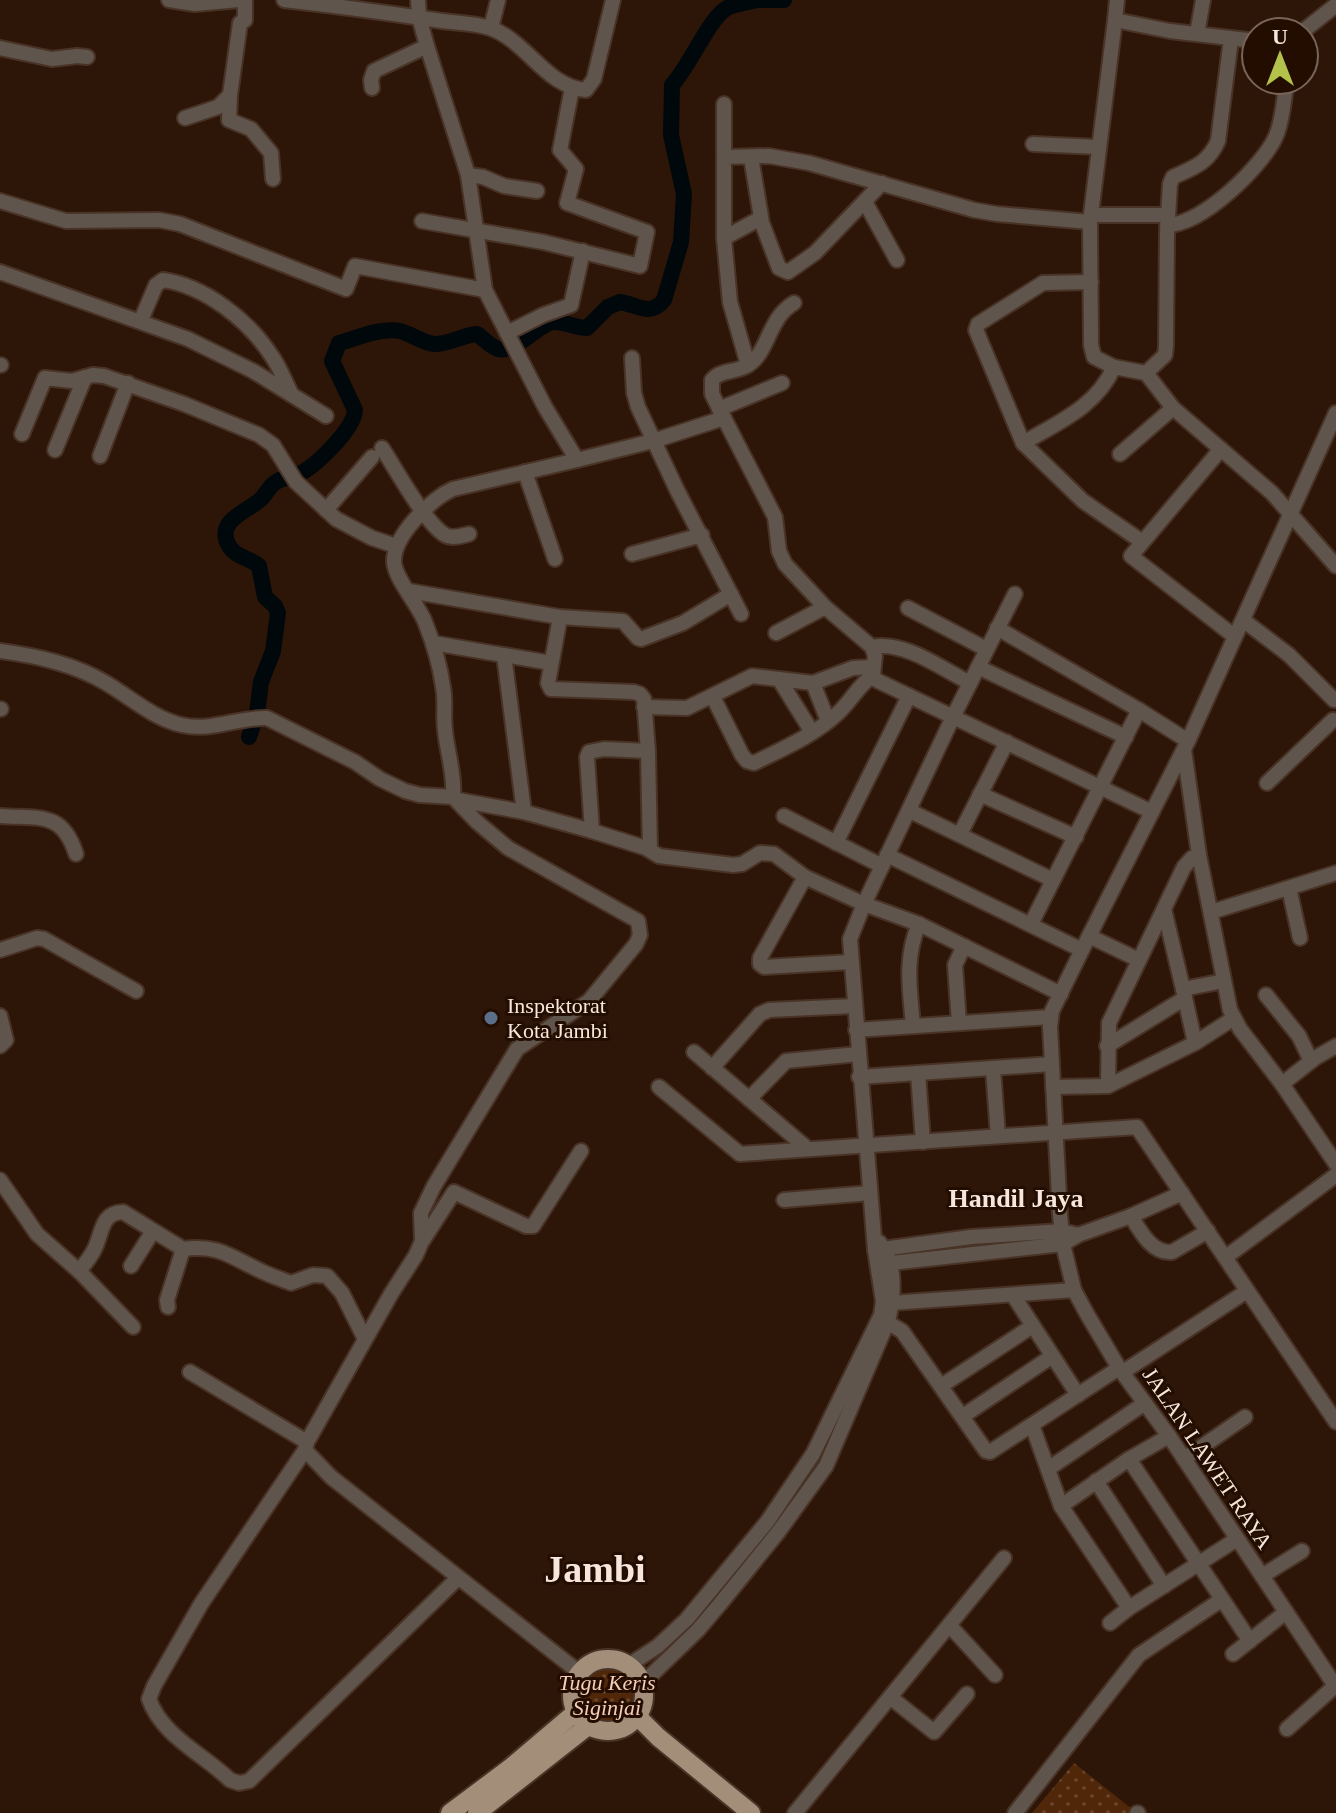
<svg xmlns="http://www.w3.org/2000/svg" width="1336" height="1813" viewBox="0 0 1336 1813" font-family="'Times New Roman',serif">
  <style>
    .grass { fill: url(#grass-dots) }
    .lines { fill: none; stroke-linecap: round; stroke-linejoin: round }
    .river { stroke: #00080b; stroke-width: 16 }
    .minor-casing { stroke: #493326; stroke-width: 18 }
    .major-casing { stroke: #493326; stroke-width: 22 }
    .minor { stroke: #5f554c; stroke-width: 14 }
    .major { stroke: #a38e7a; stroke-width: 18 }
    .service-dot { fill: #5c6f8a; stroke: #230d01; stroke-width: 3 }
    .labels { text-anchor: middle; stroke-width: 6; stroke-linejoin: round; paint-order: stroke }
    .poi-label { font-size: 22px; fill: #f7e6dd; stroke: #230d01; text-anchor: start }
    .street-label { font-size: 22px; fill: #f7e6dd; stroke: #230d01 }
    .park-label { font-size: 22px; font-style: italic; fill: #f6ceb7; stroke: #230d01 }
    .quarter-label { font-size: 26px; font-weight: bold; fill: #f7e6dd; stroke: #230d01 }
    .town-label { font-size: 38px; font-weight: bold; fill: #f7e6dd; stroke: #230d01 }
  </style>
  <defs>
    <pattern id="grass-dots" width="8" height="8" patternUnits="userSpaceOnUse" patternTransform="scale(2)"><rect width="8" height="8" fill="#502709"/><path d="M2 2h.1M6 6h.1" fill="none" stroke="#6a462c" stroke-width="1.8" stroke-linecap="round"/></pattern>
  </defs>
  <rect width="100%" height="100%" fill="#2d1608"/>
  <g class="grass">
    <circle cx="607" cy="1694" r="27"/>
    <path d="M1074,1763L1137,1813H1032Z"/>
  </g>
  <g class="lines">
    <g class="river">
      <path d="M759,0H784"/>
      <path d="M249,737L257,713L261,682L273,651L278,613L275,606L265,597L259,566C250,558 235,557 229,546C215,521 246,512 260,500C266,495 269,486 276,482C283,477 292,478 299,474C316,466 354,429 355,410L332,361L339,343C357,338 381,327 400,331C412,334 422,343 435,344C449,344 463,335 477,334C483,338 491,347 498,349C512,354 536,328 549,323C559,319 575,328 587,328L608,307L620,302C638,305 650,317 664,300L681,242L684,194L671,135L672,85C690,66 709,18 727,8C736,4 748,2 757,0"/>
    </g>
    <defs>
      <g id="minor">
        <path d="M169,0L195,4L239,0"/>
        <path d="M284,0C337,6 389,13 442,21C457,23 475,23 490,28C527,41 546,87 586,90L594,79L613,0"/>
        <path d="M418,0L419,17L427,46L468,175L485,290L545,407L577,460L653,441L724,418L775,517L779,551L785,564L825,607L872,647L875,656L873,675L876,680L1152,812"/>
        <path d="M1117,0L1115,20L1170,31L1256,41"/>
        <path d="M1115,20L1090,222L1091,345L1094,357L1114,367L1146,373L1173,408L1272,493L1336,566"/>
        <path d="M491,28L498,0"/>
        <path d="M1302,32L1336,5"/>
        <path d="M1197,34L1203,0"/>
        <path d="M0,48L52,59L77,56L87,57"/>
        <path d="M372,88L371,80L374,71L427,46"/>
        <path d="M230,95L229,120L251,129L271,153L273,179"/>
        <path d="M724,104V157"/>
        <path d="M185,118L218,107L230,95L240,23L245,20V0"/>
        <path d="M1033,144L1098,147"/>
        <path d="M751,157L762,223L779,268L788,272L815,253L882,183"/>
        <path d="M468,175L483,177L504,186L537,191"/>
        <path d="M0,201L66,221L159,220L180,224L346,289L355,266L485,290"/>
        <path d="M865,202L897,260"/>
        <path d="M1091,215H1168"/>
        <path d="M422,221L543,242L640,266L647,232L567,203L576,169L560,150L572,88"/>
        <path d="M1167,225C1202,225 1263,166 1276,136C1283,120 1284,97 1287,80"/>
        <path d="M724,238L761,218"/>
        <path d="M0,272L188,339L253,371L326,416"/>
        <path d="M1091,282L1043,283L978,324L976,330L1023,443L1083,501L1141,541"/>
        <path d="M141,320L156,285L163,280C205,286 248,320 271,355C280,367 285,382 292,395"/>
        <path d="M507,333L543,315L571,305L583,251"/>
        <path d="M632,358L634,393L638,407L677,490L741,614"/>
        <path d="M0,365H1"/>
        <path d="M748,365L730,302L724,238V157L769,156L809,163L974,210L997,214L1090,222"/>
        <path d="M1146,373L1165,355L1166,346L1167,234L1170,184L1173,177C1195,167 1208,163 1218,141L1231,39"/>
        <path d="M719,409L782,383"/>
        <path d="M1336,413L1188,741L1082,950L1052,1011L1050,1027L1060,1215L1063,1244L1074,1290L1087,1314L1119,1368L1169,1436L1336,1687"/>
        <path d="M724,418L712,394V380C721,369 736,373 748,365C769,352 768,318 794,303"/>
        <path d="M22,434L45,378L72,381L93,375L104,376L184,404L259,435L273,445L296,482L336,519L372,538L396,546"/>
        <path d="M1023,443C1059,422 1097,406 1114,367"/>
        <path d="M382,448C396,469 425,523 445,535C452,539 461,536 469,534"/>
        <path d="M1221,449L1131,556L1234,636"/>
        <path d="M55,450L85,377"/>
        <path d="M1120,454L1173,408"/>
        <path d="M100,456L128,383"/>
        <path d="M525,472L555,559"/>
        <path d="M326,510L372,457"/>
        <path d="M632,554L702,535"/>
        <path d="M409,591L560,617L623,621L638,638L641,639L683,623L731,594"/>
        <path d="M908,608L986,649"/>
        <path d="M560,617L548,683L551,689L634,692L640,694L644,699L648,751L650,850"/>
        <path d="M1243,620L1289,655L1334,700"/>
        <path d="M997,628L1139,710L1188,741"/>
        <path d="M776,633L825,607"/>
        <path d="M433,643L551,663"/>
        <path d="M872,647C904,640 942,669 970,683"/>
        <path d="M0,651C37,656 74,664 106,683C130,697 154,719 182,725C211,732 238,717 267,718L355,762L380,779L405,791L420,795L453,797L477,822L508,848L638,921L640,935L636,944L589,1001L517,1049L434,1186L421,1213L422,1241L416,1255L391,1294L307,1442L305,1450L201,1604L154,1686L149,1699C162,1736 203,1754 230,1780L239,1783L249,1781L458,1578"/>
        <path d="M504,655L524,812"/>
        <path d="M978,667L1126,737"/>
        <path d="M779,679L812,732"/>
        <path d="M813,683L828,721"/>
        <path d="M713,697L742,755L747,761L754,763C782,749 815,735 838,713C851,701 858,686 873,675"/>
        <path d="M644,707L687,708L752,676L813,683L853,668L873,667"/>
        <path d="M0,709H1"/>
        <path d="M1184,750L1199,855L1230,1010L1240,1029L1282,1084L1336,1164"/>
        <path d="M1267,783L1333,720"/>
        <path d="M980,794L1076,837"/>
        <path d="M453,797C455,774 447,752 445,730C443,715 446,701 443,687C440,665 433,642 425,622C418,604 395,579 394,562C393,536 431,499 453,489L577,460"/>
        <path d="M458,800L524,812L592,831L646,848L659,856L733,865L742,864L760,853L774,854L805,877L864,904L919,924L1061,994"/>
        <path d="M910,811L1053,880"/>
        <path d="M0,816C38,819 62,810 76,854"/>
        <path d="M784,816L882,866"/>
        <path d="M592,831L587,757L589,752L604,749L648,751"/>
        <path d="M960,834L1007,742"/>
        <path d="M836,843L909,696"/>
        <path d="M887,855L1082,950"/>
        <path d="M1199,855L1192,858L1184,867L1109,1023L1108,1086L1195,1043L1234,1018"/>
        <path d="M805,877L760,958V964L764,967L850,962"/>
        <path d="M1289,888L1300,938"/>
        <path d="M1164,909L1183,989"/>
        <path d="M1211,912L1336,873"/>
        <path d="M1031,924L1139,710"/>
        <path d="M1089,936L1139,960"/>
        <path d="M0,950L37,938L44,939L136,991"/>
        <path d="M1266,995L1299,1036L1311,1061"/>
        <path d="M0,1016L6,1040L0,1046"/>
        <path d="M959,1023L955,965L964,946"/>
        <path d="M913,1026C910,990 904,958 919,924"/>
        <path d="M856,1030L1051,1017"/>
        <path d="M1195,1043L1183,989L1224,981"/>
        <path d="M1107,1046L1185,998"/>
        <path d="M694,1052L808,1149"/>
        <path d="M712,1068L760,1014L769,1010L854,1006"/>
        <path d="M993,1068L998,1136"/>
        <path d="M918,1073L923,1142"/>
        <path d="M859,1077L1052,1064"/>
        <path d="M1282,1084L1315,1058L1336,1046"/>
        <path d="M659,1087L740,1154L1137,1127L1336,1422"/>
        <path d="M1053,1087L1108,1086"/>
        <path d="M749,1099L786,1061L858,1054"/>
        <path d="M0,1180L37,1234L81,1273L133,1327"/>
        <path d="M784,1200L870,1193"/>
        <path d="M1131,1216C1140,1231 1152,1254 1172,1252L1208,1231"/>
        <path d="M423,1240L454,1192L526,1226H533L581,1151"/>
        <path d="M875,1250L850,939L864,904L953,717L1015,594"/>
        <path d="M1226,1257L1336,1175"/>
        <path d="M882,1264L1063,1244L1078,1235L1131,1216L1182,1193"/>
        <path d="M131,1266L153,1231"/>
        <path d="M79,1271C84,1265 90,1258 94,1250C103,1233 100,1213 123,1212L183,1249C218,1244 231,1257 261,1271C271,1276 281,1279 291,1283L313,1275L327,1276L342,1293L365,1339"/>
        <path d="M1013,1295L1078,1395"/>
        <path d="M891,1303L1074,1290"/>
        <path d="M168,1307L167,1300L183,1249"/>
        <path d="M880,1318L902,1331L986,1451L990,1452L1119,1368"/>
        <path d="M190,1372L307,1442"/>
        <path d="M1123,1372L1247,1291"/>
        <path d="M941,1386L1031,1327"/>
        <path d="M963,1416L1051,1357"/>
        <path d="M1032,1425L1061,1506L1129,1608"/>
        <path d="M305,1450L331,1477L580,1673"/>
        <path d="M1129,1459L1250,1641"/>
        <path d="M1184,1459L1245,1417"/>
        <path d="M1048,1469L1145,1403"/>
        <path d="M1096,1481L1164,1586"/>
        <path d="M1061,1506L1129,1459L1169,1436"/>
        <path d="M1262,1576L1302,1551"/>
        <path d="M1110,1623L1129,1608L1237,1539"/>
        <path d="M950,1626L995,1675"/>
        <path d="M1233,1654L1286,1612"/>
        <path d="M629,1665L658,1646L687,1619L767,1522L813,1454L881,1315L883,1301L875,1250L971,1237L1062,1231L1078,1235"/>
        <path d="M643,1683L698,1630L720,1604L779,1531L826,1466L888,1321C894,1297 897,1262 879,1242"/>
        <path d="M890,1697L934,1732L967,1694"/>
        <path d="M1287,1729L1335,1686"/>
        <path d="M795,1813L1004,1558"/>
        <path d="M1015,1813L1139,1655L1221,1600"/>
        <path d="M1137,1813H1138"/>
      </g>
      <g id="major">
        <circle cx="608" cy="1695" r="36"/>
        <path d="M638,1717L658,1737L751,1813"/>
        <path d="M450,1813L510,1768L576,1712"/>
        <path d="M477,1813L588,1726"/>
      </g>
    </defs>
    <use href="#minor" class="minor-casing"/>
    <use href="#major" class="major-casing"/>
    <use href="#minor" class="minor"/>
    <use href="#major" class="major"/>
  </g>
  <circle class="service-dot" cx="491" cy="1018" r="8"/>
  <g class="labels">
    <g class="poi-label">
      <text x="507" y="1013">Inspektorat<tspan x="507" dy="25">Kota Jambi</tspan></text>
    </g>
    <g class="street-label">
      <text transform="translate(1208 1458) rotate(56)" y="8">JALAN LAWET RAYA</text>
    </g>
    <g class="park-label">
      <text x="607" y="1690">Tugu Keris<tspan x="607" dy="25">Siginjai</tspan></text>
    </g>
    <g class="quarter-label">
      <text x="1016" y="1207">Handil Jaya</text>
    </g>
    <g class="town-label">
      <text x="595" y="1582">Jambi</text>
    </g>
  </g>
  <g transform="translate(1280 56)"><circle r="38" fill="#230d01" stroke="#786459" stroke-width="2"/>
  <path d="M0-6L14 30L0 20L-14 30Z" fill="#b3c24b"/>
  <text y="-12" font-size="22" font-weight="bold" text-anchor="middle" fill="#f7e6dd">U</text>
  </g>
</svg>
